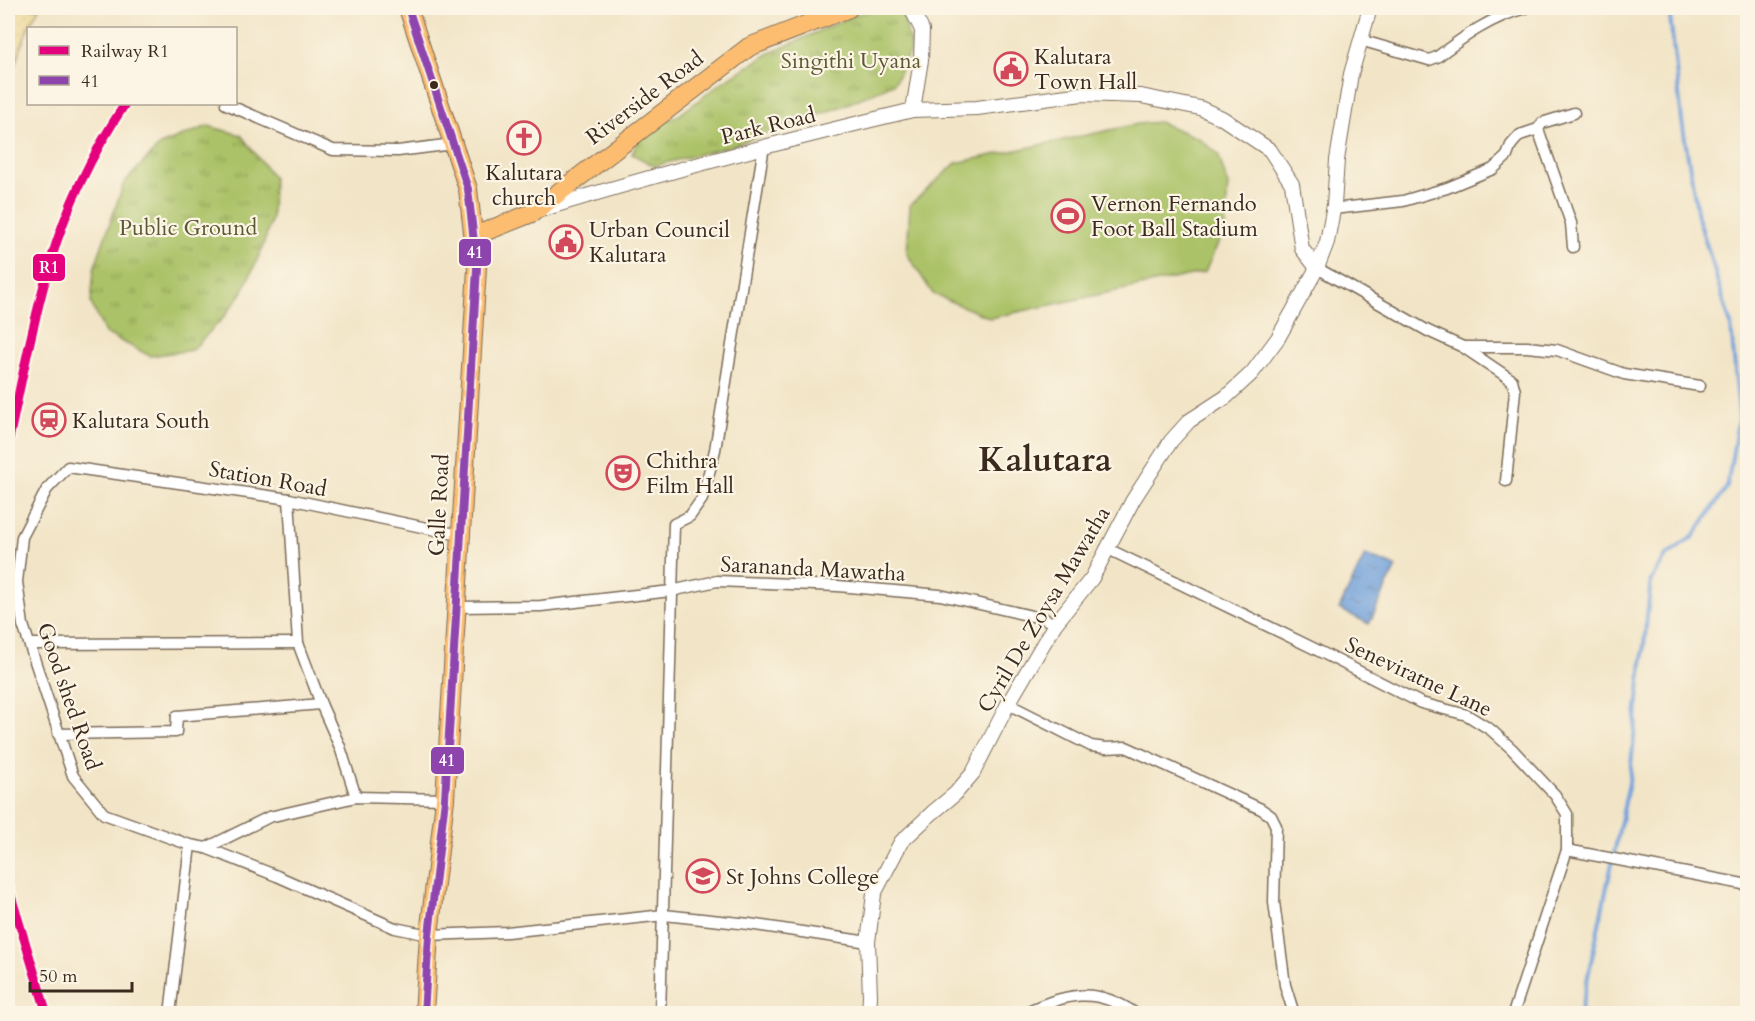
<svg xmlns="http://www.w3.org/2000/svg" width="1755" height="1021" viewBox="0 0 1755 1021" font-family="Cardo,serif">
  <style>
    .grass { fill: url(#grass-tufts); stroke: #737642; stroke-width: 1.5 }
    .sand { fill: url(#sand-dots); stroke: #94825e; stroke-width: 1.5 }
    .garden { fill: #abc267; stroke: #737642; stroke-width: 1.5 }
    .water { fill: url(#water-ripples); stroke: #56657c; stroke-width: 1.5 }
    .lines { fill: none; stroke-linecap: round; stroke-linejoin: round }
    .stream { stroke: #71a0da; stroke-width: 4 }
    .minor-casing { stroke: #7b6b59; stroke-width: 13 }
    .tertiary-casing { stroke: #7b6b59; stroke-width: 16 }
    .primary-casing { stroke: #7b6b59; stroke-width: 20 }
    .trunk-casing { stroke: #7b6b59; stroke-width: 20 }
    .minor { stroke: #fff; stroke-width: 10 }
    .tertiary { stroke: #fff; stroke-width: 14 }
    .primary { stroke: #fcbd6f; stroke-width: 18 }
    .trunk { stroke: #fcbd6f; stroke-width: 18 }
    .bus-1-casing { stroke: #fcf5e5; stroke-width: 12 }
    .bus-1 { stroke: #8e44ad; stroke-width: 8 }
    .rail-1-casing { stroke: #fcf5e5; stroke-width: 14 }
    .rail-1 { stroke: #e5007d; stroke-width: 9 }
    .bus-dot { fill: #3b2a1e; stroke: #fcf5e5; stroke-width: 2 }
    .labels { text-anchor: middle; stroke-width: 4.5; stroke-linejoin: round; paint-order: stroke }
    .poi-label { font-size: 22px; fill: #3b2a1e; stroke: #fcf5e5; text-anchor: start }
    .park-label { font-size: 22px; fill: #5d5834; stroke: #fcf5e5 }
    .street-label { font-size: 22px; fill: #3b2a1e; stroke: #fcf5e5 }
    .town-label { font-size: 34px; font-weight: bold; fill: #3b2a1e; stroke: #fcf5e5 }
    .line-badge { stroke: #fcf5e5; stroke-width: 2 }
    .badge-label { font-size: 16px; text-anchor: middle; font-weight: bold; fill: #fff }
  </style>
  <defs>
    <pattern id="grass-tufts" width="24" height="20" patternUnits="userSpaceOnUse" patternTransform="scale(1.5)"><rect width="24" height="20" fill="#abc267"/><path d="M3 7l-1-3M5 7V3M7 7l1-3M15 17l-1-3M17 17v-4M19 17l1-3" fill="none" stroke="#8c9e54"/></pattern>
    <pattern id="sand-dots" width="8" height="8" patternUnits="userSpaceOnUse" patternTransform="scale(1.5)"><rect width="8" height="8" fill="#eeda9e"/><path d="M2 2h.1M6 6h.1" fill="none" stroke="#cdbb88" stroke-width="1.8" stroke-linecap="round"/></pattern>
    <pattern id="water-ripples" width="26" height="14" patternUnits="userSpaceOnUse" patternTransform="scale(1.5)"><rect width="26" height="14" fill="#71a0da"/><path d="M2 4q2-2 4 0t4 0M15 11q2-2 4 0t4 0" fill="none" stroke="#5e83b0"/></pattern>
  </defs>
  <rect width="100%" height="100%" fill="#fcf5e5"/>
  <filter id="ink" filterUnits="userSpaceOnUse"><feTurbulence type="fractalNoise" baseFrequency=".0167" numOctaves="2"/><feDisplacementMap in="SourceGraphic" scale="12" xChannelSelector="R" yChannelSelector="G"/><feConvolveMatrix kernelMatrix="1 2 1 2 8 2 1 2 1" color-interpolation-filters="sRGB"/></filter>
  <filter id="wash" filterUnits="userSpaceOnUse"><feTurbulence type="fractalNoise" baseFrequency=".008" numOctaves="4" result="noise"/><feDisplacementMap in="SourceGraphic" scale="24" xChannelSelector="R" yChannelSelector="G"/><feGaussianBlur stdDeviation="1.35" result="paint"/><feColorMatrix in="noise" values="0 0 0 0 0 0 0 0 0 0 0 0 0 0 0 0 0 1.4 0 .05"/><feComposite in="paint" operator="in"/></filter>
  <g filter="url(#wash)">
    <rect width="100%" height="100%" fill="#f2e5c7"/>
    <g class="grass">
      <path d="M886,8H895L903,15L911,48L894,84L835,109L731,146L654,166L632,154L640,135L679,115L724,81L768,54L857,14Z"/>
      <path d="M208,126L241,135L273,177L272,218L262,249L242,293L223,318L192,350L150,356L105,333L91,303L94,269L124,183L160,145Z"/>
    </g>
    <path class="sand" d="M8,8H39L28,28L8,84Z"/>
    <path class="garden" d="M1159,122L1198,138L1218,154L1228,185L1225,228L1205,272L990,318L933,294L907,254L910,205L956,163L1138,124Z"/>
    <path class="water" d="M1365,555L1396,567L1369,624L1339,609Z"/>
    <g class="lines">
      <path class="stream" d="M1580,1014L1629,783L1651,580L1666,556L1694,536L1727,487L1739,415L1731,325L1698,217L1682,121L1669,8"/>
    </g>
  </g>
  <g filter="url(#ink)">
    <g class="lines">
      <defs>
        <g id="minor">
          <path d="M1360,40L1429,60L1437,57C1465,36 1491,17 1526,8"/>
          <path d="M226,104L333,150L398,151L453,144"/>
          <path d="M1333,209L1403,201L1447,188L1493,169L1507,156L1511,145L1520,135L1538,129"/>
          <path d="M1573,247L1571,223L1538,129L1542,123L1574,113"/>
          <path d="M1317,268L1428,331L1463,347H1527L1557,350L1624,374L1700,386"/>
          <path d="M1463,347L1512,380L1515,391L1506,481"/>
          <path d="M289,499L298,643L321,704L340,747L356,797"/>
          <path d="M460,535L289,499L68,467L47,489L22,537L17,582L23,625L73,776L104,814L190,845L206,848L277,876L395,928L429,935L507,932L664,915L749,924L868,942"/>
          <path d="M1106,548L1311,647L1421,703L1467,715L1491,730L1512,749L1555,795L1567,814V850L1513,1014"/>
          <path d="M458,607L541,606L671,591L717,581L838,586L940,595L1045,619L1055,624"/>
          <path d="M30,644L298,643"/>
          <path d="M1008,704L1091,746L1106,748L1126,747L1261,809L1271,816L1276,826L1274,902L1285,985L1294,1014"/>
          <path d="M58,734L176,732L177,716L321,704"/>
          <path d="M206,848L269,817L356,797L445,799"/>
          <path d="M1567,850L1748,885"/>
          <path d="M170,1014L190,845"/>
          <path d="M660,1014L674,524L690,516L702,499L715,450L764,146"/>
          <path d="M1022,1014C1065,994 1095,985 1136,1014"/>
        </g>
        <g id="tertiary">
          <path d="M913,110L977,108L1082,94L1141,96L1200,108L1222,118L1270,150L1292,184L1302,249L1317,268"/>
          <path d="M540,210C663,172 787,140 913,110L921,60L922,30L911,8"/>
          <path d="M869,1014L870,996L868,942L874,894L901,842L932,813L955,794L973,773L1008,704L1055,624L1092,578L1133,500L1171,441L1189,421L1226,397L1252,373L1278,338L1317,268L1327,242L1334,205L1337,160L1351,74L1370,8"/>
        </g>
        <path id="primary" d="M474,236L532,213L749,47L849,8"/>
        <path id="trunk" d="M408,8L468,189L477,268L445,799L429,935L424,1014"/>
      </defs>
      <use href="#minor" class="minor-casing"/>
      <use href="#tertiary" class="tertiary-casing"/>
      <use href="#primary" class="primary-casing"/>
      <use href="#trunk" class="trunk-casing"/>
      <use href="#minor" class="minor"/>
      <use href="#tertiary" class="tertiary"/>
      <use href="#primary" class="primary"/>
      <use href="#trunk" class="trunk"/>
      <defs>
        <path id="bus-1" d="M408,8L468,189L477,268L445,799L429,935L424,1014"/>
      </defs>
      <use href="#bus-1" class="bus-1-casing"/>
      <use href="#bus-1" class="bus-1"/>
      <defs>
        <g id="rail-1">
          <path d="M8,444C20,388 31,330 47,274C63,214 91,155 125,104"/>
          <path d="M8,886L47,1014"/>
        </g>
      </defs>
      <use href="#rail-1" class="rail-1-casing"/>
      <use href="#rail-1" class="rail-1"/>
    </g>
  </g>
  <defs>
    <symbol id="civic-ring" viewBox="-11 -11 22 22"><circle r="9.5" fill="#fcf5e5" stroke="#d1495b" stroke-width="1.5"/><path d="M-.6-6.5H3V-4.5H.6V-3L4-1V1h2V6H-6V1h2V-1L-.6-3ZM-1.2 2.5V6h2.4V2.5Z" fill="#d1495b"/></symbol>
    <symbol id="church-ring" viewBox="-11 -11 22 22"><circle r="9.5" fill="#fcf5e5" stroke="#d1495b" stroke-width="1.5"/><path d="M-1.2-6h2.4v3.5h3.3v2.4h-3.3V6h-2.4V-.1h-3.3v-2.4h3.3Z" fill="#d1495b"/></symbol>
    <symbol id="stadium-ring" viewBox="-11 -11 22 22"><circle r="9.5" fill="#fcf5e5" stroke="#d1495b" stroke-width="1.5"/><path d="M0-5a6.5 5 0 1 0 0 10a6.5 5 0 1 0 0-10ZM-3.5-1.8h7v3.6h-7Z" fill="#d1495b"/></symbol>
    <symbol id="station-ring" viewBox="-11 -11 22 22"><circle r="9.5" fill="#fcf5e5" stroke="#d1495b" stroke-width="1.5"/><path d="M-3-6H3Q5-6 5-4V2Q5 4 3 4L4.5 6H3L1.5 4h-3L-3 6H-4.5L-3 4Q-5 4-5 2V-4Q-5-6-3-6ZM-3.5-4v3h7v-3ZM-3.5 1v1.5H-2V1ZM2 1v1.5H3.5V1Z" fill="#d1495b"/></symbol>
    <symbol id="theatre-ring" viewBox="-11 -11 22 22"><circle r="9.5" fill="#fcf5e5" stroke="#d1495b" stroke-width="1.5"/><path d="M-5-5.5Q0-4 5-5.5V0Q5 5 0 6Q-5 5-5 0ZM-3.3-2.5H-1v1.5H-3.3ZM1-2.5H3.3v1.5H1ZM-2.8 1Q0 5.5 2.8 1Z" fill="#d1495b"/></symbol>
    <symbol id="school-ring" viewBox="-11 -11 22 22"><circle r="9.5" fill="#fcf5e5" stroke="#d1495b" stroke-width="1.5"/><path d="M0-5L7-2L0 1L-7-2ZM-4 1L0 2.5L4 1V4Q0 6-4 4Z" fill="#d1495b"/></symbol>
  </defs>
  <g fill-rule="evenodd">
    <use href="#civic-ring" x="992" y="50" width="38" height="38"/>
    <use href="#church-ring" x="505" y="119" width="38" height="38"/>
    <use href="#stadium-ring" x="1049" y="197" width="38" height="38"/>
    <use href="#civic-ring" x="547" y="223" width="38" height="38"/>
    <use href="#station-ring" x="30" y="401" width="38" height="38"/>
    <use href="#theatre-ring" x="604" y="454" width="38" height="38"/>
    <use href="#school-ring" x="684" y="857" width="38" height="38"/>
  </g>
  <circle class="bus-dot" cx="434" cy="85" r="5"/>
  <g class="labels">
    <g class="poi-label">
      <text x="1034" y="64">Kalutara<tspan x="1034" dy="25">Town Hall</tspan></text>
      <text x="524" y="180" text-anchor="middle">Kalutara<tspan x="524" dy="25">church</tspan></text>
      <text x="1091" y="211">Vernon Fernando<tspan x="1091" dy="25">Foot Ball Stadium</tspan></text>
      <text x="589" y="237">Urban Council<tspan x="589" dy="25">Kalutara</tspan></text>
      <text x="72" y="428">Kalutara South</text>
      <text x="646" y="468">Chithra<tspan x="646" dy="25">Film Hall</tspan></text>
      <text x="726" y="884">St Johns College</text>
    </g>
    <g class="park-label">
      <text x="851" y="68">Singithi Uyana</text>
      <text x="188" y="235">Public Ground</text>
    </g>
    <g class="street-label">
      <text transform="translate(644 97) rotate(-37)" y="8">Riverside Road</text>
      <text transform="translate(768 125) rotate(-14)" y="8">Park Road</text>
      <text transform="translate(268 478) rotate(10)" y="8">Station Road</text>
      <text transform="translate(438 505) rotate(-87)" y="8">Galle Road</text>
      <text transform="translate(813 568) rotate(3)" y="8">Sarananda Mawatha</text>
      <text transform="translate(1043 609) rotate(-59)" y="8">Cyril De Zoysa Mawatha</text>
      <text transform="translate(1419 676) rotate(25)" y="8">Seneviratne Lane</text>
      <text transform="translate(70 696) rotate(71)" y="8">Good shed Road</text>
    </g>
    <g class="town-label">
      <text x="1045" y="471">Kalutara</text>
    </g>
  </g>
  <g class="line-badge">
    <rect x="458" y="238" width="34" height="29" rx="6" fill="#8e44ad"/>
    <rect x="32" y="253" width="34" height="29" rx="6" fill="#e5007d"/>
    <rect x="430" y="746" width="35" height="29" rx="6" fill="#8e44ad"/>
  </g>
  <g class="badge-label">
    <text x="475" y="258">41</text>
    <text x="49" y="273">R1</text>
    <text x="447" y="766">41</text>
  </g>
  <rect width="1755" height="1021" fill="none" stroke="#fcf5e5" stroke-width="30"/>
  <rect x="27" y="27" width="210" height="78" fill="#fcf5e5" stroke="#afa495" stroke-width="1.5"/>
  <rect x="39" y="46" width="30" height="9" fill="#e5007d" stroke="#afa495" stroke-width="1.5"/>
  <text x="81" y="57" font-size="18" fill="#3b2a1e">Railway R1</text>
  <rect x="39" y="76" width="30" height="9" fill="#8e44ad" stroke="#afa495" stroke-width="1.5"/>
  <text x="81" y="87" font-size="18" fill="#3b2a1e">41</text>
  <path d="M30 982v9h102v-9" fill="none" stroke="#3b2a1e" stroke-width="3"/>
  <text x="39" y="982" font-size="18" fill="#3b2a1e" stroke="#fcf5e5" stroke-width="4.5" paint-order="stroke">50 m</text>
</svg>
